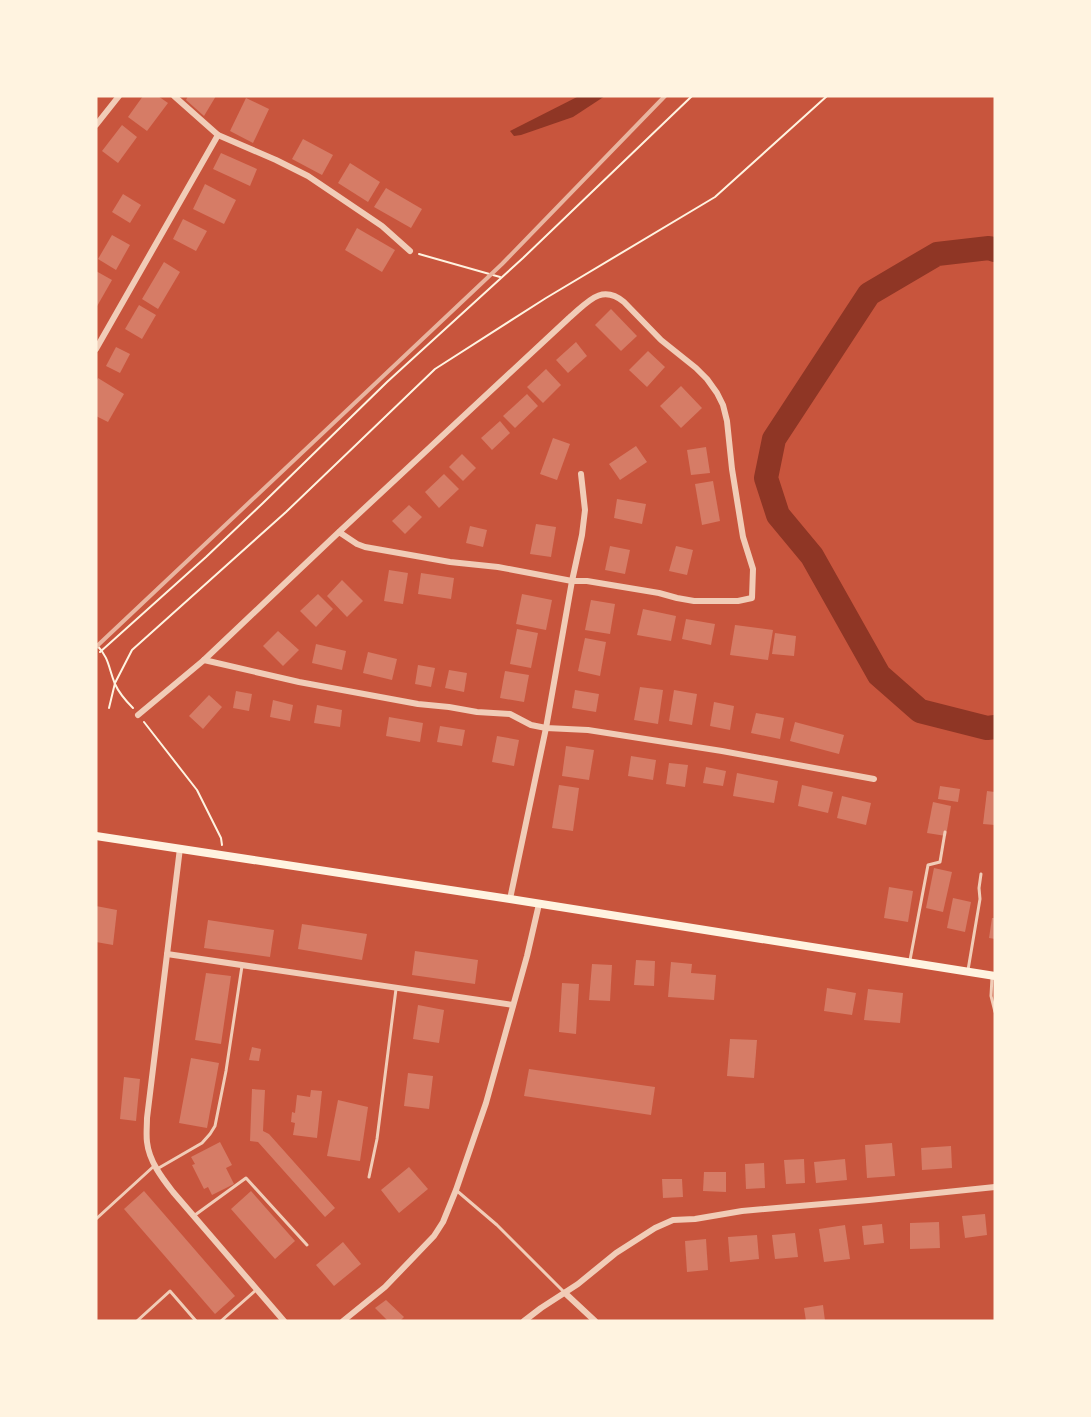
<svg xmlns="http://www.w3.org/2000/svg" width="1091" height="1417" viewBox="0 0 1091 1417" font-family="'Fira Sans',sans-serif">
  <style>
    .water { fill: #8f3625 }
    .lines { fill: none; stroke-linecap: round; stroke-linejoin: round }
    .river { stroke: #8f3625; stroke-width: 24 }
    .building { fill: #d67c66 }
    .path { stroke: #fff3e0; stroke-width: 2 }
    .service { stroke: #f1ccb7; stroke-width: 3 }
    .minor { stroke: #f1ccb7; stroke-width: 6 }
    .secondary { stroke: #fff3e0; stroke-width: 8 }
    .rail { stroke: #e9b49f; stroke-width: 4 }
  </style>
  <rect width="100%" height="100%" fill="#c8553d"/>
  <path class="water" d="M579,96H605L573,117L521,135L514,136L510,131Z"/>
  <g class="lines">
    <path class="river" d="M995,250L989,248L937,254L869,294L774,439L766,478L778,515L812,556L879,675L920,711L987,728L995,727"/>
  </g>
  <g class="building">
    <path d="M143,96H158L168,103L147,131L128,117Z"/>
    <path d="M188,96H216L204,116L186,100Z"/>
    <path d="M246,98L269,109L253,143L230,131Z"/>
    <path d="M122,125L137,137L118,163L102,151Z"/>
    <path d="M303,139L333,155L322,175L292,159Z"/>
    <path d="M221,153L257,169L250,186L213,169Z"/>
    <path d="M350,163L380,182L368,202L338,183Z"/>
    <path d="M205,184L236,200L224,224L193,209Z"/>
    <path d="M386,188L422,209L411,228L374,207Z"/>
    <path d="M123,194L141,205L130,223L112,212Z"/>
    <path d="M183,219L207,231L196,251L173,239Z"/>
    <path d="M357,228L395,250L382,272L345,250Z"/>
    <path d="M112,235L130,245L116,270L98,259Z"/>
    <path d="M164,262L180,272L158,309L142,299Z"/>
    <path d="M96,271L112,280L96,308Z"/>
    <path d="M139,305L156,315L142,339L125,329Z"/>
    <path d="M611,309L637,336L621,351L595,325Z"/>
    <path d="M576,342L587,356L568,373L556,360Z"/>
    <path d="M116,347L130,354L120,373L106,366Z"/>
    <path d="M648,351L665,367L647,387L629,370Z"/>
    <path d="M546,369L561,385L543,403L527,387Z"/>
    <path d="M98,378L124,394L108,422L96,416V382Z"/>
    <path d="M681,386L702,408L681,428L660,406Z"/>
    <path d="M527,394L538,406L515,428L503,416Z"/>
    <path d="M500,421L510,433L492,450L481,438Z"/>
    <path d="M553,438L570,444L557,480L540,474Z"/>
    <path d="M636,446L647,462L620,480L609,464Z"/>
    <path d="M706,447L710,473L691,475L687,450Z"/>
    <path d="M462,454L476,468L463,481L449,467Z"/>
    <path d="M444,474L459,489L439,508L425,492Z"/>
    <path d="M713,481L720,521L702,525L695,484Z"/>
    <path d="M617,499L646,504L642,524L614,518Z"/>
    <path d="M409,505L422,517L405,534L392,521Z"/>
    <path d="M536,524L556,527L551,557L530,554Z"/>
    <path d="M470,526L487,530L483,547L466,543Z"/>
    <path d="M610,546L630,550L625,574L605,570Z"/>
    <path d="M676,546L693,550L687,575L669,571Z"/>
    <path d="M389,570L408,573L403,604L384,601Z"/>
    <path d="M421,573L454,578L451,599L418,594Z"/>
    <path d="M342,580L363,601L347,617L327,596Z"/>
    <path d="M318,594L333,609L316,627L300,611Z"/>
    <path d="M522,594L552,600L546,630L516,624Z"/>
    <path d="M591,600L615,604L610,634L585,630Z"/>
    <path d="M643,609L676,616L671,641L637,635Z"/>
    <path d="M686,619L715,624L711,645L682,639Z"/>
    <path d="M735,625L773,630L768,660L730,655Z"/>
    <path d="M517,629L538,633L531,668L510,664Z"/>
    <path d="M278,631L299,650L283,666L263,646Z"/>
    <path d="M775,633L796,636L794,656L772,654Z"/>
    <path d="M585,638L606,642L600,676L578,671Z"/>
    <path d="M316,644L346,651L342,670L312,663Z"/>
    <path d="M368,652L397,659L392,680L363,673Z"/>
    <path d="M418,665L435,668L431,687L415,684Z"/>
    <path d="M449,670L467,673L464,692L445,688Z"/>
    <path d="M505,671L529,675L524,702L500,698Z"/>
    <path d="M640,687L663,690L658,724L634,720Z"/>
    <path d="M575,690L599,694L596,712L572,708Z"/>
    <path d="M674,690L697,694L692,725L669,721Z"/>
    <path d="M236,691L252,694L249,711L233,708Z"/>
    <path d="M209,695L222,707L203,729L189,716Z"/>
    <path d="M273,700L293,705L290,721L270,717Z"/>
    <path d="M714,702L734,706L730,730L710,726Z"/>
    <path d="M317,705L342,710L340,727L314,723Z"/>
    <path d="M756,713L784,718L780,739L751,733Z"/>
    <path d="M389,717L423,723L420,742L386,736Z"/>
    <path d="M795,722L844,735L839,754L790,741Z"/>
    <path d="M440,726L465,730L462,746L437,742Z"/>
    <path d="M497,736L519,740L514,766L492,762Z"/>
    <path d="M566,746L594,750L589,780L562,776Z"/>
    <path d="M631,756L656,760L653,780L628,776Z"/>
    <path d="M669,763L688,765L685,787L666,784Z"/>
    <path d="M706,767L726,771L723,786L703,783Z"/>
    <path d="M737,773L778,781L774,803L733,796Z"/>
    <path d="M559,785L579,788L573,831L552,828Z"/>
    <path d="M802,785L833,792L828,813L798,806Z"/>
    <path d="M940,786L960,789L958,802L938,799Z"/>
    <path d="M987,791L995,792V825L983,824Z"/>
    <path d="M842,796L871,803L866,825L837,818Z"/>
    <path d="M933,802L951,806L946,836L927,833Z"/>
    <path d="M934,868L952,872L943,912L926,908Z"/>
    <path d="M889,887L913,891L908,922L884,918Z"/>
    <path d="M953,898L971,902L965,932L947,928Z"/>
    <path d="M96,906L117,910L113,945L96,942Z"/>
    <path d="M992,918H995V939L989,938Z"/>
    <path d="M208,920L274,930L270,957L204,948Z"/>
    <path d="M302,924L367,934L362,960L298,949Z"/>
    <path d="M415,951L478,960L475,984L412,975Z"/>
    <path d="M636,960L655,961L654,986L634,985Z"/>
    <path d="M671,962L692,964L691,973L716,975L714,1000L668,997Z"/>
    <path d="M592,964L612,965L610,1001L589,1000Z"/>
    <path d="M206,973L231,976L221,1044L195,1040Z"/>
    <path d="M562,983L579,984L576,1034L559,1032Z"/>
    <path d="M827,988L856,993L852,1015L824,1011Z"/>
    <path d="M868,989L903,993L900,1023L864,1020Z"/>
    <path d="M418,1005L444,1010L439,1043L413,1039Z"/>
    <path d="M730,1039L757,1040L754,1078L727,1076Z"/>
    <path d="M252,1047L261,1049L259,1061L249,1060Z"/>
    <path d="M191,1058L219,1063L207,1128L179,1123Z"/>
    <path d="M529,1069L655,1087L651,1115L524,1096Z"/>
    <path d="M408,1073L433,1076L429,1109L404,1106Z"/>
    <path d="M124,1077L140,1079L136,1121L120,1119Z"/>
    <path d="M252,1089L265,1090L263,1131L269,1134L335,1208L325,1217L258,1142L250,1141Z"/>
    <path d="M311,1090L322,1091L317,1138L293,1135L295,1123L291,1122L292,1112L295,1113L297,1095L310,1097Z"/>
    <path d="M338,1100L368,1107L360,1161L327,1156Z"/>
    <path d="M220,1142L232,1165L226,1168L234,1184L212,1195L208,1187L204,1189L192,1165L195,1164L191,1157Z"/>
    <path d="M892,1143L895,1176L867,1178L865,1145Z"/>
    <path d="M951,1146L952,1168L922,1170L921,1148Z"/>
    <path d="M804,1159L805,1183L786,1184L784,1160Z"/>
    <path d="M845,1159L847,1180L816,1183L814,1162Z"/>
    <path d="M764,1163L765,1188L746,1189L745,1164Z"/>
    <path d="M409,1167L428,1189L399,1213L381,1190Z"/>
    <path d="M704,1172H726V1192L703,1191Z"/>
    <path d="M662,1179H682L683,1197L663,1198Z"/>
    <path d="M144,1191L235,1296L215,1314L124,1209Z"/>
    <path d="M251,1191L295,1241L275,1259L231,1209Z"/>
    <path d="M985,1214L987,1235L965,1238L962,1216Z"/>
    <path d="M939,1222L940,1248L910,1249V1223Z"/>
    <path d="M882,1224L884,1243L864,1245L862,1226Z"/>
    <path d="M845,1225L850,1259L824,1262L819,1229Z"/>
    <path d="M795,1233L798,1257L775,1259L772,1235Z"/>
    <path d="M757,1235L759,1259L730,1262L728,1237Z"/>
    <path d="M706,1239L708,1270L687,1272L685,1241Z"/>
    <path d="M343,1242L361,1264L334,1286L316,1265Z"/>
    <path d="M386,1300L404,1317L400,1321H388L375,1308Z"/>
    <path d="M823,1305L825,1321H806L804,1308Z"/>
  </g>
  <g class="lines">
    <g class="path">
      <path d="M419,254L500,277"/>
      <path d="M96,644C110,659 108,667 115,684C119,693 126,701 133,708"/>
      <path d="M100,652L206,557L263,503L387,382L523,258L692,96"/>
      <path d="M109,708L115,683L132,650L286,512L435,369L546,298L715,197L827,96"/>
      <path d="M144,722L197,790L221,838L222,845"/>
    </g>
    <g class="service">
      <path d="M910,960L928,865L940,862L945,832"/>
      <path d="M968,970L980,899L979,888L981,874"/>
      <path d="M992,977L991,996L995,1012"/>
      <path d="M157,1169L202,1143L210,1134L215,1126L226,1071L242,966"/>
      <path d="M369,1177L377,1139L396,989"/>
      <path d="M456,1190L497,1225L564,1292"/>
      <path d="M195,1215L246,1178L307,1245"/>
      <path d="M96,1219L154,1166"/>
      <path d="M137,1321L170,1291L196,1321"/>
      <path d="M221,1321L256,1290"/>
    </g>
    <g class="minor">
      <path d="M174,96L218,135L276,160L308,176L382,226L410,251"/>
      <path d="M96,125L119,96"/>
      <path d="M96,349L218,135"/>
      <path d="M204,660L299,682L418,704L449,707L477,712L510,714L531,725L546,728L588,730L722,751L874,779"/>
      <path d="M138,715L204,660L339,532L569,318C587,303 601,283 624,302L661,340L696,368L707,379L717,393L723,405L727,421L732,469L743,537L753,569L752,598L738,601H694L677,598L659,593L587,581H572L498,567L450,562L365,547L357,544L339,532"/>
      <path d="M180,848L147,1118C147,1126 146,1134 147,1142C149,1161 162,1178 173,1192L284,1321"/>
      <path d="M510,899L546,728L572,581L582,535L585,510L581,474"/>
      <path d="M167,954L513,1005"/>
      <path d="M565,1293L595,1321"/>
      <path d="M343,1321L385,1287L434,1236L443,1222L456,1190L486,1103L527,956L539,904"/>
      <path d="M524,1321L541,1308L578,1284L616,1253L655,1228L673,1220L695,1219L742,1211L869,1200L995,1187"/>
    </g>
    <path class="secondary" d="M96,836L510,899L995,976"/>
    <path class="rail" d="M96,647L502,264L665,96"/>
  </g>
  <rect width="1091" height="1417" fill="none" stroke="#fff3e0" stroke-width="195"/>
</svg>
